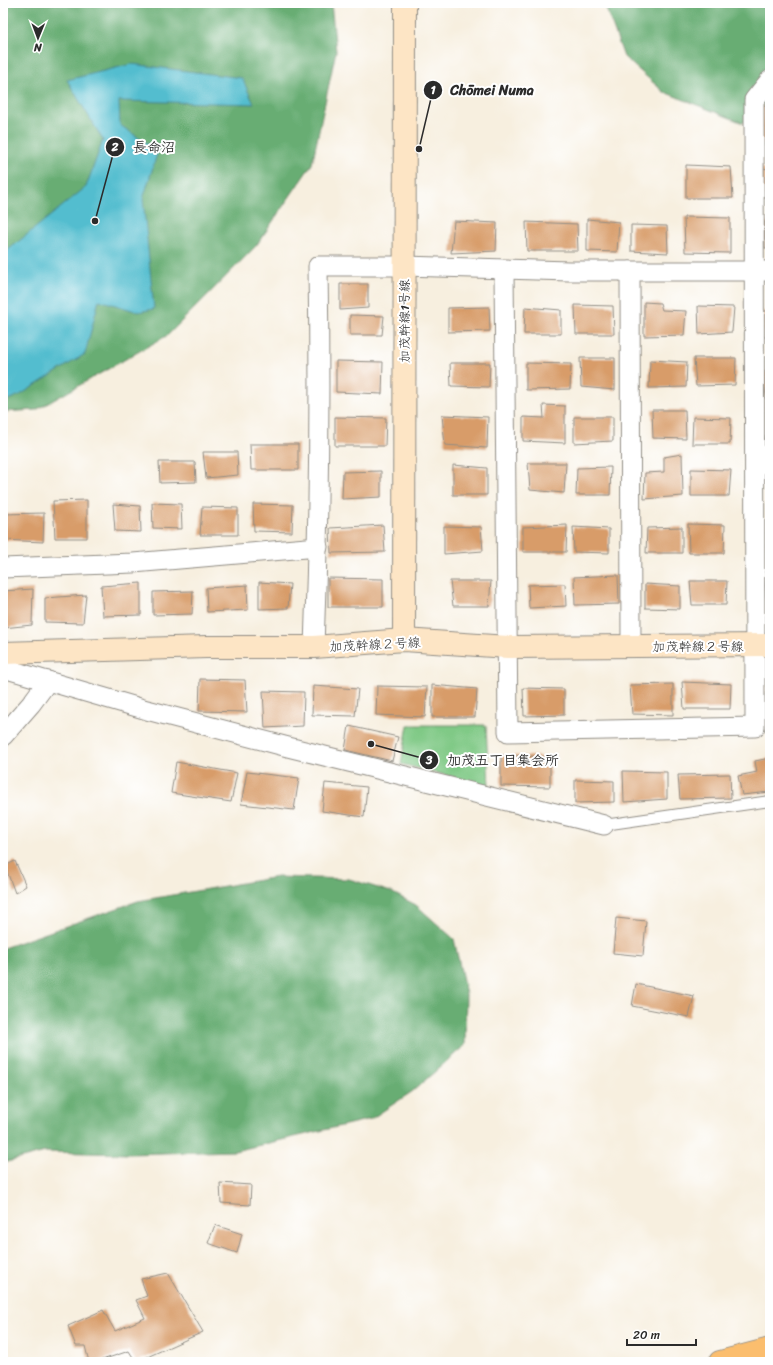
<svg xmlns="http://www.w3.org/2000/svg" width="773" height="1365" viewBox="0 0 773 1365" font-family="Sriracha,'Klee One',sans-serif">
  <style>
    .green { fill: #80c986; stroke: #567a58 }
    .forest { fill: #68ad73; stroke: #4a6c4f }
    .water { fill: #53bdcf; stroke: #3f747d }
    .building { fill: #d89c69 }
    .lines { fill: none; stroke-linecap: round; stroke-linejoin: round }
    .lane-casing { stroke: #918d85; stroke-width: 12 }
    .street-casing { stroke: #918d85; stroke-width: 21 }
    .secondary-casing { stroke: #918d85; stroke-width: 24 }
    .highway-casing { stroke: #918d85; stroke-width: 24 }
    .lane { stroke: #fff; stroke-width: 10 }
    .street { stroke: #fff; stroke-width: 19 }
    .secondary { stroke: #fde5c5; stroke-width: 22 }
    .highway { stroke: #fbbe6e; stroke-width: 22 }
    .labels { text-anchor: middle; stroke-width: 4; stroke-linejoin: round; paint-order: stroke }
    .street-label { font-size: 13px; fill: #2b2b2b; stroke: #fff }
    .leader { fill: none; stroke: #2b2b2b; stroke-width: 1.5 }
    .callout-dot { fill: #2b2b2b; stroke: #fff; stroke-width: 1.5 }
    .mark-label { font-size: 12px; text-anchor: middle; font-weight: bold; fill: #fff }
    .callout-label { font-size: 14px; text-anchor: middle; font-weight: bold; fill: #2b2b2b; stroke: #fff; stroke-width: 4; stroke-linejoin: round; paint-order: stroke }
  </style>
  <rect width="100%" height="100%" fill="#fff"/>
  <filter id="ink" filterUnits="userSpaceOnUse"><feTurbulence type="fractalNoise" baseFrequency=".025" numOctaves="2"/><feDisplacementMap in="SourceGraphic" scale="8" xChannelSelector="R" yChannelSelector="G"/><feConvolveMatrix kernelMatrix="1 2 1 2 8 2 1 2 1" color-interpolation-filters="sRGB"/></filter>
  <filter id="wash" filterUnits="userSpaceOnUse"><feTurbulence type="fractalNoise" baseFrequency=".012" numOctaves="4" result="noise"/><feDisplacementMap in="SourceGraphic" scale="16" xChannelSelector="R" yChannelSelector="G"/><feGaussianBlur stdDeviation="0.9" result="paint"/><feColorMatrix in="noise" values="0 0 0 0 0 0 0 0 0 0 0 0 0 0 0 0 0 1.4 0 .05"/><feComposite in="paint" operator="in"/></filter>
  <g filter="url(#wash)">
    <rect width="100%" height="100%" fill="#f7efdf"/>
    <path class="green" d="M408,725H486L489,786L401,764Z"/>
    <g class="forest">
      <path d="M3,3H331L336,51L312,164L256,246L168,335L36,410L3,412Z"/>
      <path d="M604,3H770V108L743,123L664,92L624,57Z"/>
      <path d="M277,877L349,879L391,892L416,905L454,939L466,994L465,1045L413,1091L371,1119L235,1151L129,1154L45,1152L3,1163V948L138,901Z"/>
    </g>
    <path class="water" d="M132,64L242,78L254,104L119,101L120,125L158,151L143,199L154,309L138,312L99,300L85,354L20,395L3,402V254L86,187L103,140L67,80Z"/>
    <g id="blocks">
      <g class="building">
        <path d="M770,105V144H761L760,106Z"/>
        <path d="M686,165L731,167L733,198H686Z"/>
        <path d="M760,168L770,169V197H760Z"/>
        <path d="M684,217L730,218V253L685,252Z"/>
        <path d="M587,219L619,222L617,252L587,251Z"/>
        <path d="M454,221L497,223L496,251L451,253Z"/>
        <path d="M526,222L577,224L578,251H527Z"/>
        <rect x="765" y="222" width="5" height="26"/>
        <path d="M631,225L667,226L668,253L631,251Z"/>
        <path d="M340,284H368V308L340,310Z"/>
        <path d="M644,302L660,303L662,310L686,311L684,335L644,336Z"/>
        <path d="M575,305L613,306L614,334H576Z"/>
        <path d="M698,306L734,307L732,332L699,334Z"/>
        <path d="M489,307L490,331L448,332V308Z"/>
        <path d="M525,307L561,310V334H524Z"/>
        <path d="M763,311H770V337H764Z"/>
        <path d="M350,315L384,316L382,335H350Z"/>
        <path d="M580,358H615V390L581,387Z"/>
        <path d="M694,358H736L735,385L696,386Z"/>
        <path d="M650,360L687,362L686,387L649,388Z"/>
        <path d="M336,361L383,362L382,394L336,392Z"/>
        <path d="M450,363H490L489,387L451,386Z"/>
        <path d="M526,363L571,364L570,389L526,390Z"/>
        <path d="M770,371V399H766L764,372Z"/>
        <path d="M543,405L565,406V443L523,441V417L544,418Z"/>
        <path d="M652,410H685L686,439L653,438Z"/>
        <path d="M442,415L488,417L487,448L445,445Z"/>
        <path d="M335,417L386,418L385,446H335Z"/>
        <path d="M574,417H613V441L574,443Z"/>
        <path d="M693,417L731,418L730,444H692Z"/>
        <path d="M766,435H770V464H764Z"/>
        <path d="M250,444H298V470H251Z"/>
        <path d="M203,452H237L238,475L206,478Z"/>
        <path d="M682,454L683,496L644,499L645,473L664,472V457Z"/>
        <path d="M159,462H195L196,482L160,483Z"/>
        <path d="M528,463H566L564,493L530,490Z"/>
        <path d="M453,465L487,468V495H453Z"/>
        <path d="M611,467L610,495H576L577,468Z"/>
        <path d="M691,469L731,470L729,496H691Z"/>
        <path d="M381,471V497L342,499L343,472Z"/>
        <path d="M87,500V538H55L53,501Z"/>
        <path d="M152,503L181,504L182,529L153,528Z"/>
        <path d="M113,504L140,506L141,532L115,531Z"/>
        <path d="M253,504L293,505L292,532L254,531Z"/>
        <path d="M202,507L238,508V535H200Z"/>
        <path d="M44,513L43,542L3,540V514Z"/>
        <path d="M688,524L725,525L724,553H689Z"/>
        <path d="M383,525L385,552L331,553L330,528Z"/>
        <path d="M567,525L566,552H523V527Z"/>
        <path d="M444,526L481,527L483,551L444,554Z"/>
        <path d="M573,527L609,529V553L574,552Z"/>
        <path d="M682,527V553H646L647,528Z"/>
        <path d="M618,575L619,604L575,605L574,577Z"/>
        <path d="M328,578L383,579V607H328Z"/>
        <path d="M765,578H770V609H767Z"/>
        <path d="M450,581H491L489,606H453Z"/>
        <path d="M690,581H727L726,605H692Z"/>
        <path d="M259,582L290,584L288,608L259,609Z"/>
        <path d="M141,583V615L103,616L101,586Z"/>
        <path d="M565,584L566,606L529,608L528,585Z"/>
        <path d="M645,584L680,586V609L645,608Z"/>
        <path d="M247,585L248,610L207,612L206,588Z"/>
        <path d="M33,589L32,625L3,628V591Z"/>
        <path d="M193,591L192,614L153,615V592Z"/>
        <path d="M86,595L83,623L45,622V598Z"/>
        <path d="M200,679L245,680L247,712L199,711Z"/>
        <path d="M682,682L731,684L730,709H684Z"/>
        <path d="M673,684V715L632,714L630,685Z"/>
        <path d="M432,685L477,689L475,717H432Z"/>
        <path d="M313,686L358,689L355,716L312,715Z"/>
        <path d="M377,686L427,687L425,717L376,715Z"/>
        <path d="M523,688L564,689V715L524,716Z"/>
        <path d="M263,691L304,692L303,726L265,728Z"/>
        <path d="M349,726L398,737L392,761L345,750Z"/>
        <path d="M501,755L550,757V787L501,786Z"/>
        <path d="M770,758V792L742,795L738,776L757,772L755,761Z"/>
        <path d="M176,762L237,773L231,802L171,793Z"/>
        <path d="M623,771L667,772V799L624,802Z"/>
        <path d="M247,772L299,778L294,810L241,804Z"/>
        <path d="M730,774L731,798L680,799L678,775Z"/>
        <path d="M575,780L614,781V802L575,803Z"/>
        <path d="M325,783L367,787L364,817L322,811Z"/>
        <path d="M15,861L26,886L15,893L5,866Z"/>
        <path d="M616,918L646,921L643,956L613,953Z"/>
        <path d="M636,984L694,996L689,1017L632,1006Z"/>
        <path d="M220,1183L251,1185L250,1205L221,1203Z"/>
        <path d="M215,1225L242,1234L237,1253L208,1243Z"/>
        <path d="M168,1273L203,1332L136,1362L129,1351L96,1362H89L85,1346H76L68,1326L103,1310L115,1331L145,1318L136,1300L147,1296L141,1279Z"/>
      </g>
    </g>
  </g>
  <g filter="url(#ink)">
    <use href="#blocks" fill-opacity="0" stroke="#918d85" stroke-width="1"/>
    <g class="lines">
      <defs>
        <path id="lane" d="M604,825L770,801"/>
        <g id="street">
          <path d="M504,270L508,732L755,727L754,100L770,80"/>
          <path d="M630,271L631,646"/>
          <path d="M3,568L133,563L318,547"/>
          <path d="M314,647C319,520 320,393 318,266H404L569,271H770"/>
          <path d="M3,668L147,710L288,747L604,825"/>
          <path d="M3,736L31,704L48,681"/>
        </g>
        <g id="secondary">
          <path d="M404,640L405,3"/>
          <path d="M3,653L207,647H314L404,640L508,647L770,645"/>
        </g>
        <path id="highway" d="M720,1362L770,1349"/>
      </defs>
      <use href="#lane" class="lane-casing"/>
      <use href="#street" class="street-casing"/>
      <use href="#secondary" class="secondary-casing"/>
      <use href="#highway" class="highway-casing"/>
      <use href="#lane" class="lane"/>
      <use href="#street" class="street"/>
      <use href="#secondary" class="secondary"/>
      <use href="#highway" class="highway"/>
    </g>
  </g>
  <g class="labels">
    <g class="street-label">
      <text transform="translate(404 321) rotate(-90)" y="5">加茂幹線1号線</text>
      <text transform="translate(375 644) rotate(-3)" y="5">加茂幹線２号線</text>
      <text x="698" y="651">加茂幹線２号線</text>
    </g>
  </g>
  <path class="leader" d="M419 149L433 90M95 221L115 147M371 744L429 760"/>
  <g class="callout-dot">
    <circle cx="419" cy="149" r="4"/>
    <circle cx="95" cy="221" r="4"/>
    <circle cx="371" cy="744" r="4"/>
    <circle cx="433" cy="90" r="10"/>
    <circle cx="115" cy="147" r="10"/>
    <circle cx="429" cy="760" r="10"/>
  </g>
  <g class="mark-label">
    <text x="433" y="94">1</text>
    <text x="115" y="151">2</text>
    <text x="429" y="764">3</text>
  </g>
  <g class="callout-label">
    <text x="492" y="95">Chōmei Numa</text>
    <text x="154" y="152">長命沼</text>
    <text x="503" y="765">加茂五丁目集会所</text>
  </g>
  <rect width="773" height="1365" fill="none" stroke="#fff" stroke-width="16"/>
  <g transform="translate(38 38) rotate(181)" stroke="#ffffff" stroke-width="3" paint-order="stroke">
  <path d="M0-3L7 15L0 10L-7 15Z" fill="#2b2b2b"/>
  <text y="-6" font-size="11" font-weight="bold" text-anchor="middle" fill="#2b2b2b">N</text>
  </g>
  <path d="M627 1339v6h69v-6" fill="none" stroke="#2b2b2b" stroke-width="2"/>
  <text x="633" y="1339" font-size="12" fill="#2b2b2b" stroke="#ffffff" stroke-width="3" paint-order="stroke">20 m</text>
</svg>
